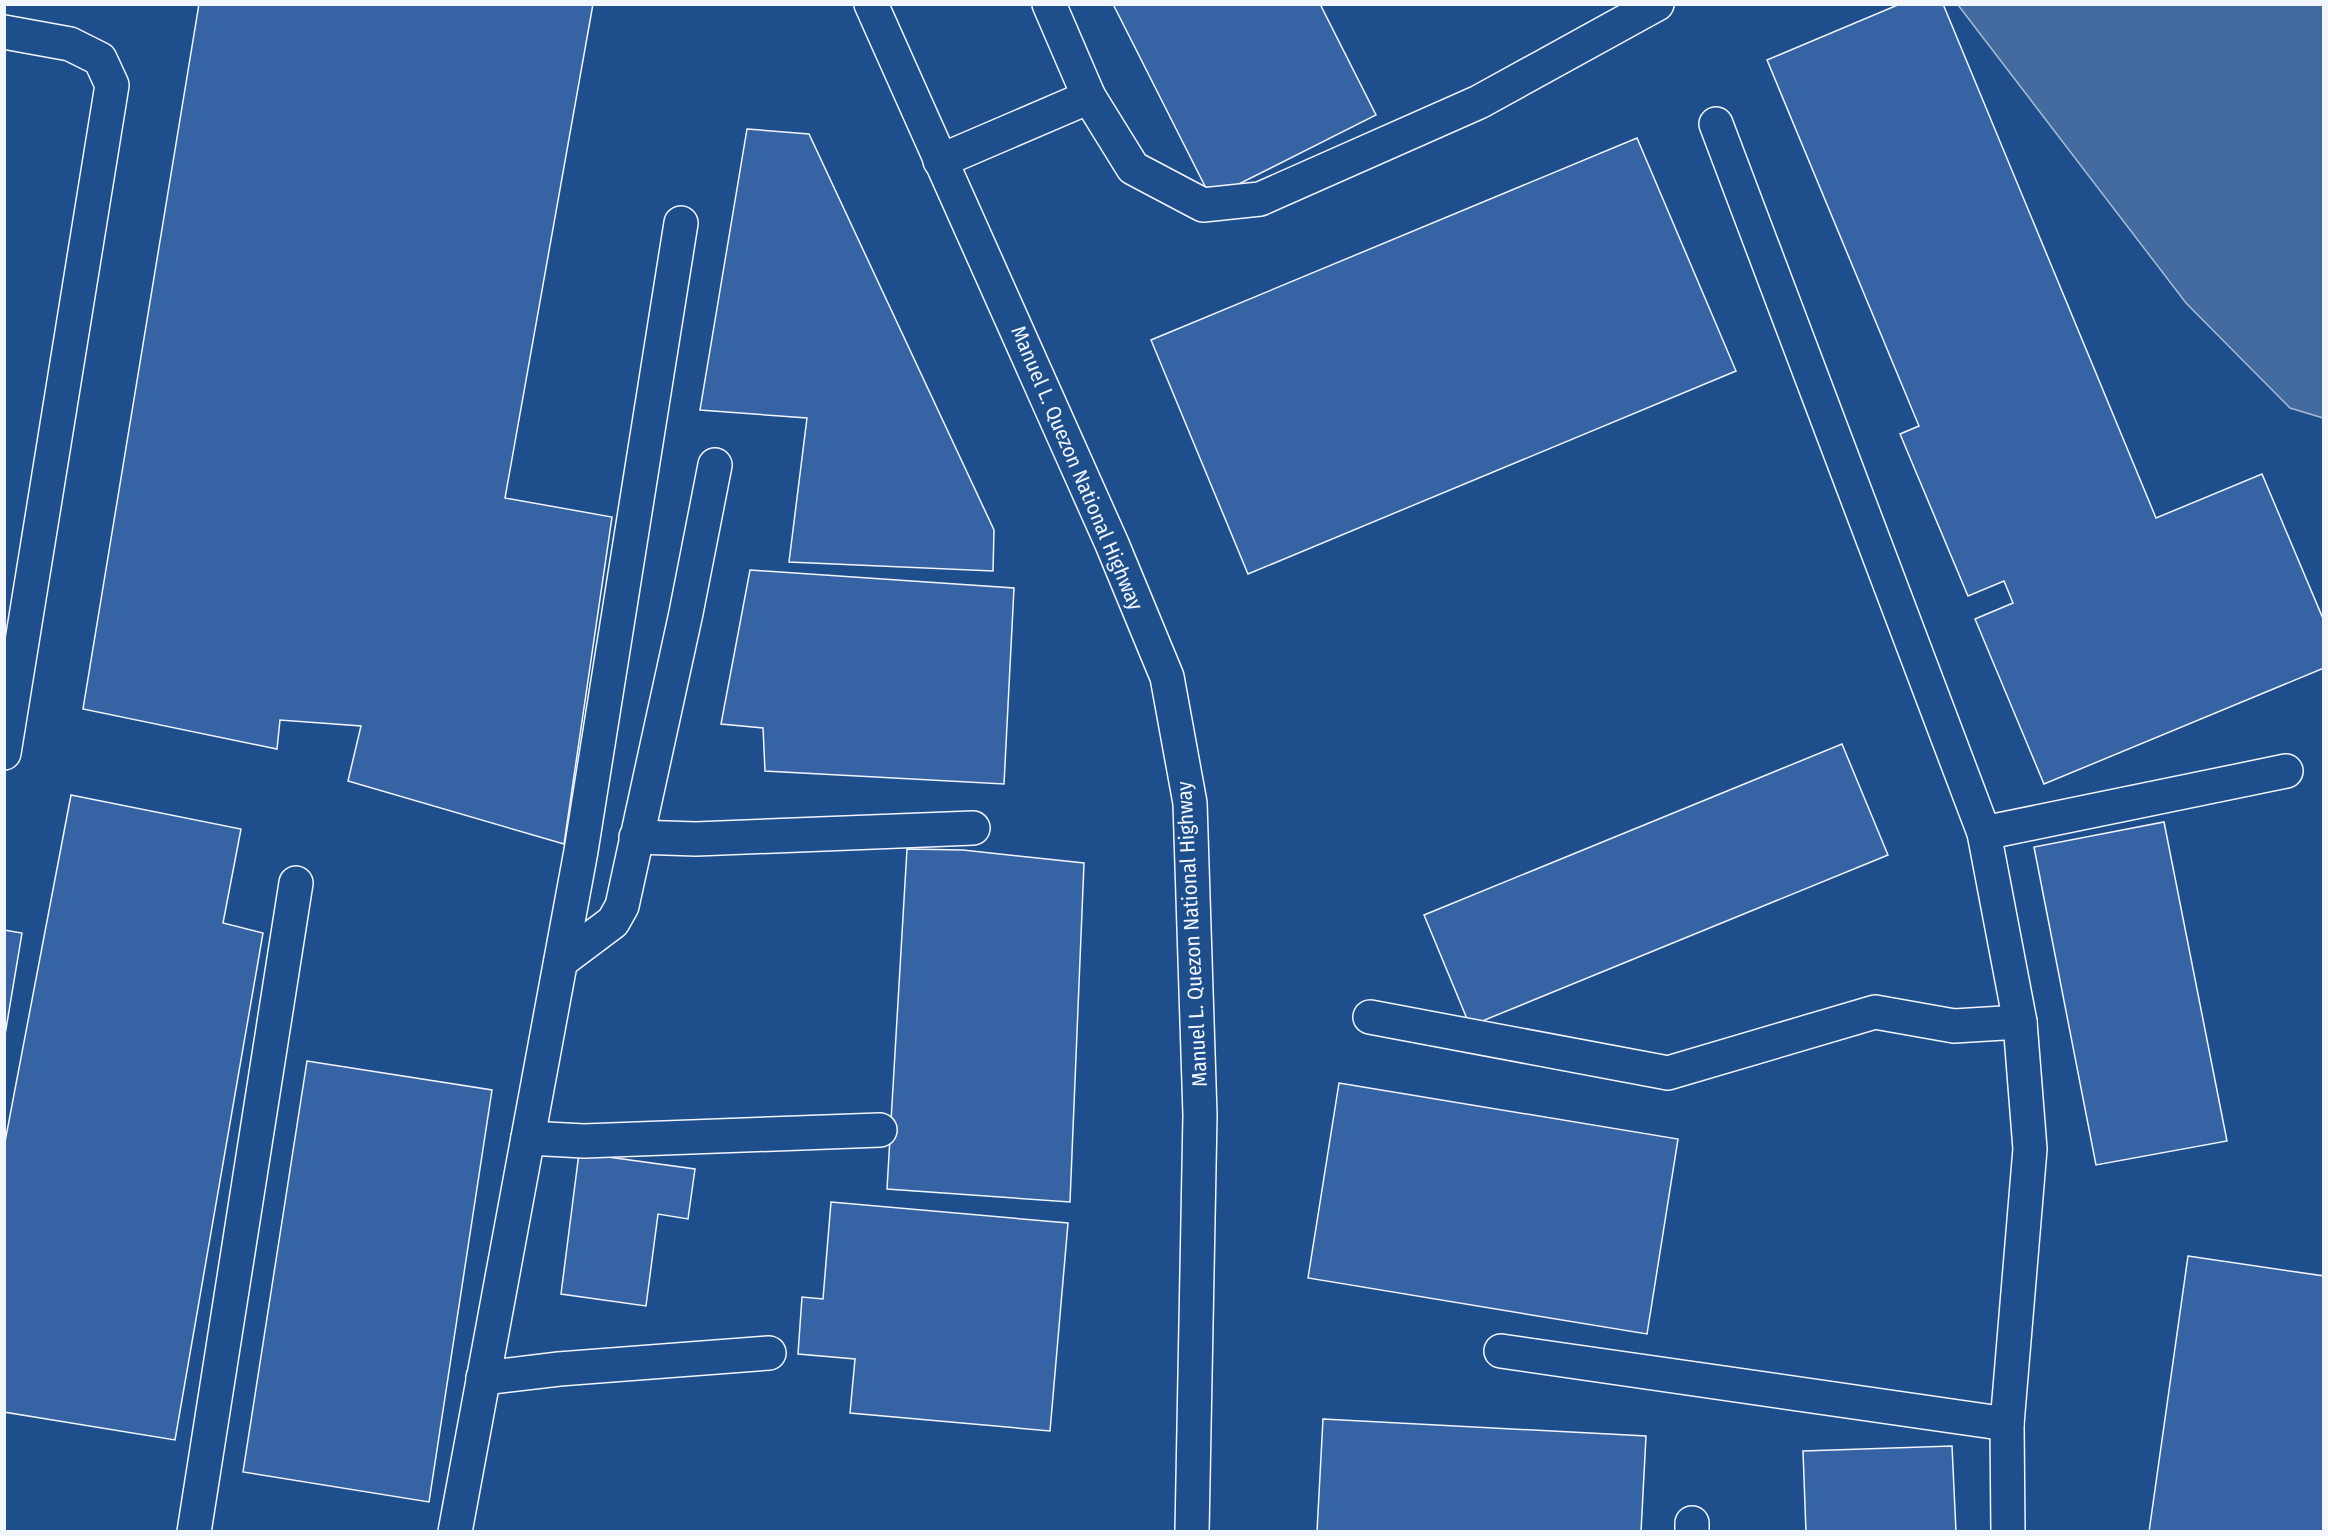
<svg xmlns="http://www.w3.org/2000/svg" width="2328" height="1536" viewBox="0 0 2328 1536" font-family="'Fira Sans Condensed',sans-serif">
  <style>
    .water { fill: #446ba0; stroke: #a8bbd7; stroke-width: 1.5 }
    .building { fill: #3563a3; stroke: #f2f6ff; stroke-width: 1.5 }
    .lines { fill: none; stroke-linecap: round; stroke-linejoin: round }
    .minor-casing { stroke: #f2f6ff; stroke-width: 36 }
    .major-casing { stroke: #f2f6ff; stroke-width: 36 }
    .minor { stroke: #1f4e8c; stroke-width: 33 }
    .major { stroke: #1f4e8c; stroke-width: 33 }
    .labels { text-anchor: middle; stroke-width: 4.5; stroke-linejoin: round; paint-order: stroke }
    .street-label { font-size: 21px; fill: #f2f6ff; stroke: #1f4e8c }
  </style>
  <rect width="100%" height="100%" fill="#1f4e8c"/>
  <path class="water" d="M1958,5H2323V418L2290,408L2186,303Z"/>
  <g class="building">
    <path d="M199,4H593L505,498L612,517L564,844L348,781L361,726L280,720L277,749L83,709Z"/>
    <path d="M1113,4H1320L1376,115L1211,198Z"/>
    <path d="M1900,4H1943L2156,518L2262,474L2324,621V668L2044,784L1975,619L2013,603L2004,581L1968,596L1900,434L1919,426L1767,60Z"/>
    <path d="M747,129L809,134L994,530L993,571L789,562L807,418L700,410Z"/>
    <path d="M1637,138L1736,371L1248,574L1151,340Z"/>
    <path d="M750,570L1014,588L1004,784L765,771L763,728L721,724Z"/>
    <path d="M1842,744L1888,855L1470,1026L1424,915Z"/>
    <path d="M71,795L241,829L223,923L263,933L175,1440L4,1412V1147Z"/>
    <path d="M2164,822L2227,1141L2096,1165L2034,847Z"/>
    <path d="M907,849L963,850L1084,863L1070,1202L887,1189Z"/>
    <path d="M4,930L22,933L4,1041Z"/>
    <path d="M307,1061L492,1090L429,1502L243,1472Z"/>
    <path d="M1339,1083L1678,1139L1647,1334L1308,1278Z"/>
    <path d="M579,1153L695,1169L688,1219L658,1214L646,1306L561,1294Z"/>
    <path d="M831,1202L1068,1223L1050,1431L850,1413L855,1359L798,1354L802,1297L823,1299Z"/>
    <path d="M2188,1256L2324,1276V1532H2149Z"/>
    <path d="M1323,1419L1646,1436L1641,1532H1317Z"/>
    <path d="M1952,1446L1956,1532H1806L1803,1451Z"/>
  </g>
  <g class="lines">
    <defs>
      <g id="minor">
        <path d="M1049,4L1089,97L1133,168L1203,205L1260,199L1479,102L1657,4"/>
        <path d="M4,32L70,44L100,59L112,85L4,753"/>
        <path d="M1716,124L1984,833L2020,1022L2030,1149L2007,1424L2008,1532"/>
        <path d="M940,161L1089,97"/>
        <path d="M1984,833L2286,771"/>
        <path d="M636,837L696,839L973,828"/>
        <path d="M561,961L613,922L622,906L686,613L715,465"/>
        <path d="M1370,1017L1668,1073L1875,1012L1954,1026L2020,1022"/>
        <path d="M528,1138L584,1141L880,1130"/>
        <path d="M1501,1351L2007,1424"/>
        <path d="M483,1378L559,1369L769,1353"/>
        <path d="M194,1532L296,883"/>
        <path d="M455,1532L581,851L681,223"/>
        <path d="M1692,1532V1523"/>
      </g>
      <path id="major" d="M871,4L1112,544L1167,677L1190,803L1200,1115L1192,1532"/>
    </defs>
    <use href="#minor" class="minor-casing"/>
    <use href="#major" class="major-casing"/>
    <use href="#minor" class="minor"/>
    <use href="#major" class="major"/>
  </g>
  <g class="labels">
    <g class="street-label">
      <text transform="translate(1077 468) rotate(67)" y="7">Manuel L. Quezon National Highway</text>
      <text transform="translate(1192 934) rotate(-93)" y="7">Manuel L. Quezon National Highway</text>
    </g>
  </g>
  <rect width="2328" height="1536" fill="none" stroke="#f2f6ff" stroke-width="12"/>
</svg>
